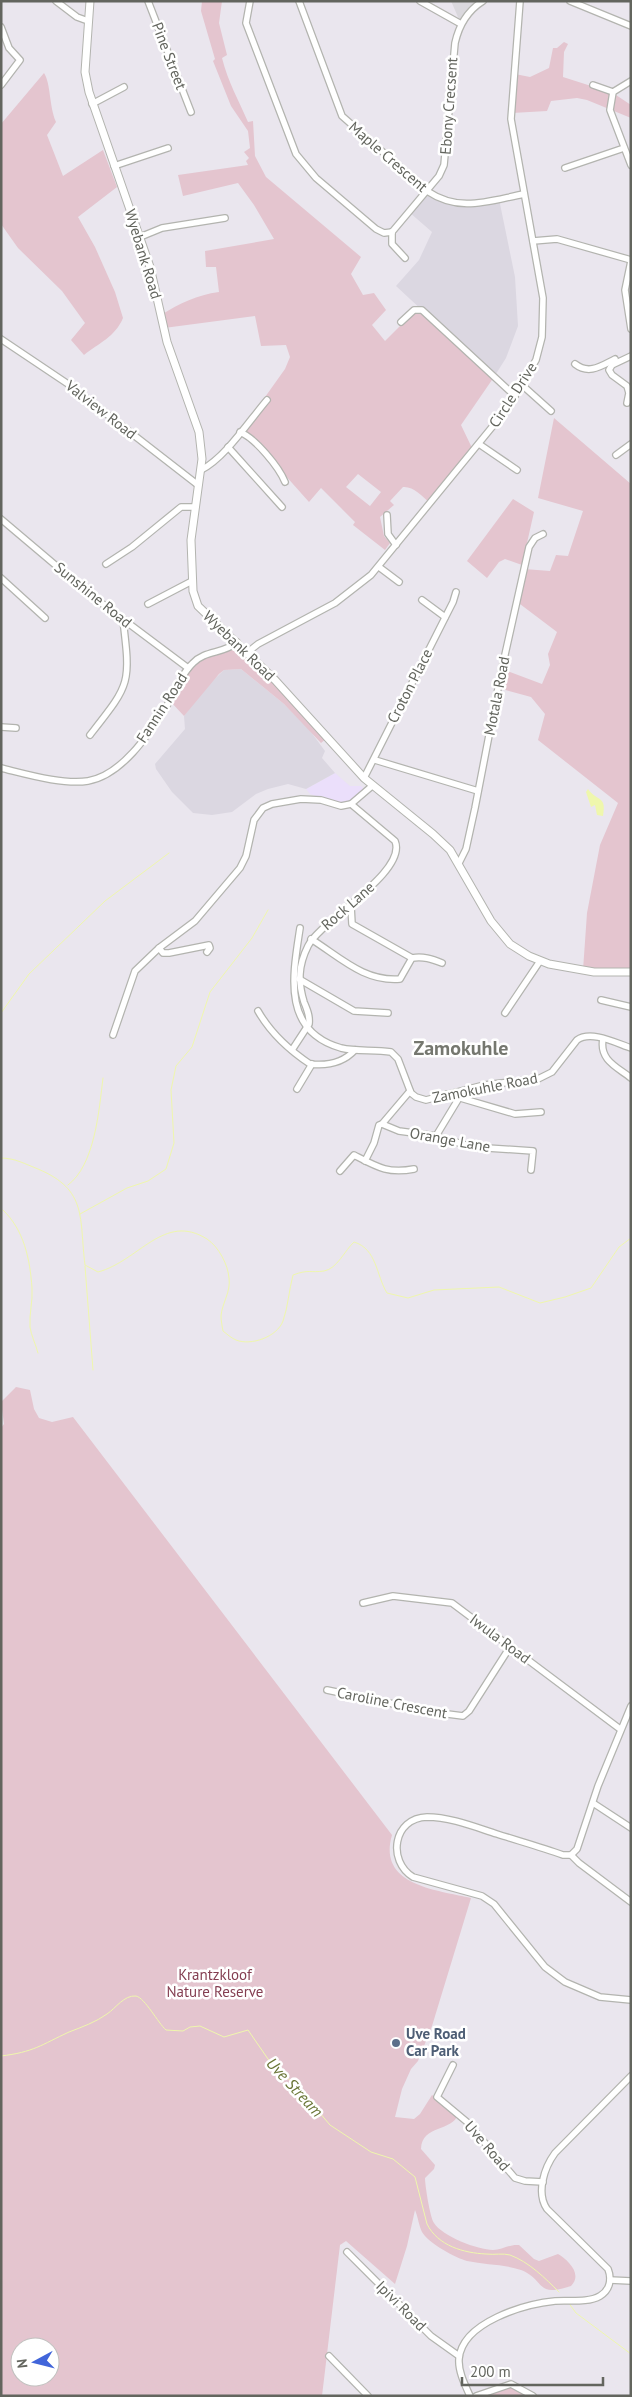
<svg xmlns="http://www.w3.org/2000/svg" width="632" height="2397" viewBox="0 0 632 2397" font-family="'PT Sans',sans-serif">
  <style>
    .commercial { fill: #ebdffb }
    .industrial { fill: #dad8dd }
    .education { fill: #dbd7e1 }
    .green { fill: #e4c5cf; fill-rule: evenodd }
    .water { fill: #eff7ad }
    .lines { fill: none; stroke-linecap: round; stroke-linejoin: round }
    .stream { stroke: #eff7ad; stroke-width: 1 }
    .minor-casing { stroke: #b3b4af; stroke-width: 8 }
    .tertiary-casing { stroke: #b3b4af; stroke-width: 9 }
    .minor { stroke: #fff; stroke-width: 5.5 }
    .tertiary { stroke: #fff; stroke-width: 7 }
    .service-dot { fill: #5c6f8a; stroke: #fff; stroke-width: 2 }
    .labels { text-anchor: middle; stroke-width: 5; stroke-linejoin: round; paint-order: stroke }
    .street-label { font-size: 15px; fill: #63655e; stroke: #fff }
    .park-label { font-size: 15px; fill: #843e51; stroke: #fff }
    .service-label { font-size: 15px; font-weight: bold; fill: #4e5e75; stroke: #fff; text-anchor: start }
    .water-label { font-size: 16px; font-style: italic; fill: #6a7637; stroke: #fff }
    .district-label { font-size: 20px; font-weight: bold; fill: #75776f; stroke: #fff }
  </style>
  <rect width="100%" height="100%" fill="#eae6ee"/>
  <path class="commercial" d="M335,773L350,786H361L365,790L344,806L310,794L306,789Z"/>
  <path class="industrial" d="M451,1H483L461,24Z"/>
  <g class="education">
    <path d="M428,190L450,203L499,199L515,277L518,326L506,358L494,377L396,286L419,260L432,232L409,212Z"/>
    <path d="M241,669L284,704L308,728L325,751L322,758L335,773L306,789L288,784L268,789L256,794L232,812L212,815L193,813L172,792L156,769L155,764L185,729L184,716L203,690L224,670Z"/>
  </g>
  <g class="green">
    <path d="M202,1H222L219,23L227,55L222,58C228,82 239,101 248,122L253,121L255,156L266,177L361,257L351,274L363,295L374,293L386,310L372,325L385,341L419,307L494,377L461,425L473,450L430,503C422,496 413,486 403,487L390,501L394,505L380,517L384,536L390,543L385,550L353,525L355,522L321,488L309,502L243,428L285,369L290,357L286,345L261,346L255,316L164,328L161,315C180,303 197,295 219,292L216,267H206L205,251L274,239L254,205L238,183L183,196L178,175L248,165L246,161L249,158L244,152L250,148L248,131L231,106L213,61L215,59L201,11ZM358,474L381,492L370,506L346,487Z"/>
    <path d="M564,42L568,44L564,52L563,77L613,93L631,105V118L587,100L577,98L551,101L547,111L512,113L515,74L530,77L549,68L553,48H557Z"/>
    <path d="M44,73C51,84 49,106 56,122L47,135L63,176L103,150L117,187L78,217L95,247L115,292L123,318C115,337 99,343 84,355L71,340L85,323L62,291L18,248L1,224V124Z"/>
    <path d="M554,418L631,484V972L583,970L587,913L600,845L618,803L538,740L545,714L531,697L498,688L502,669L542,684L550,665L548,654L557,632L516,601L524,569L550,571L556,555L568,556L583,511L538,498Z"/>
    <path d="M513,499L534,512L522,565L505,559L499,562L487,578L467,561Z"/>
    <path d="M237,642L327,738L321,743L284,704L241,669L224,670L219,674L184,716L170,701L192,664Z"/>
    <path d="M16,1387L30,1390L34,1409L39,1418L52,1422L73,1417L392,1835C377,1886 438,1890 471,1898L432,2026L418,2061L411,2069L402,2089L395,2117L414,2119L420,2114L432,2095L458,2114C453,2132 422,2124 421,2149L435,2165L434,2169L425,2178C425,2185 430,2217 434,2223C442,2236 478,2250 493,2250C502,2250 509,2244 519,2245L534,2259L539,2261L558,2254C568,2260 583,2274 571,2286C535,2298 546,2280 521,2270C504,2264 485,2265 467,2261C456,2258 428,2243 422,2232C419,2226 418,2217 415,2210L407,2246L395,2284L346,2241L340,2245L322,2396H1V1428L4,1424L1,1402ZM20,2347H50V2377H20Z"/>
    <path d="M511,2386L529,2396H486Z"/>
  </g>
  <path class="water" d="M588,789C597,802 607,795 603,816L597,815L595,805L591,807L586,792Z"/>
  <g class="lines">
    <g class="stream">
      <path d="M1,1013L29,974L105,901L169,853"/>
      <path d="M1,1158C15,1158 25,1164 38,1169C88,1190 79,1218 85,1265L98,1272C139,1261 164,1212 207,1239C219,1247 228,1265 229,1278C231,1292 222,1303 221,1316C221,1320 222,1326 223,1331C227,1334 231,1338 236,1340C251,1346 277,1337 283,1321C288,1307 289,1290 293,1275C309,1269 310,1273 324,1271C337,1269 345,1250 354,1242C377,1249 376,1275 387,1293L408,1298L434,1290L499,1287L540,1303L565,1297L591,1288L619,1247L631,1238"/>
      <path d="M68,1185C95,1165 99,1110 103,1078"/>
      <path d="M1,1207V1223"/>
      <path d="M3,1210C24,1230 30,1259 32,1288C33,1301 29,1314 30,1327C31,1335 36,1345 38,1353"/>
      <path d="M80,1214L127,1188L148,1181L166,1169L174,1143L171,1090L176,1066L192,1047L210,992L252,938L268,910"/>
      <path d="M85,1266L93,1370"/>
      <path d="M1,2056C34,2052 41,2045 69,2032C82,2027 96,2022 107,2014C116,2008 124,1995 136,1996C145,1998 158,2023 166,2030L183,2031L190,2027L200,2026L224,2037L248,2030L268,2059L302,2092L330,2125L371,2152L393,2159L415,2177L427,2224C438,2246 464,2253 486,2254C494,2255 503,2253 510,2255C529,2262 545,2278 559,2292"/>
      <path d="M568,2302L576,2313L631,2354"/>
    </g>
    <defs>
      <g id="minor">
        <path d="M56,1L77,17L88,21"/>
        <path d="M148,1L191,112"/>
        <path d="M250,1L246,23L296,154L316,178L376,229L384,233L392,232"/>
        <path d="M299,1L342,116L427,191C460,213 488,201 524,194"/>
        <path d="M420,1L461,24"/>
        <path d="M570,1L631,26"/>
        <path d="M1,27L9,48L20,60L1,85"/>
        <path d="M631,81L613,92L610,110L631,165"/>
        <path d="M593,85L613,92"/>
        <path d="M92,104L124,87"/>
        <path d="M114,166L168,148"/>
        <path d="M565,168L624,148"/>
        <path d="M392,232L439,176L444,165L455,43C459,25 467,11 483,1"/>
        <path d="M392,232V244L405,258"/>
        <path d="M140,237L162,228L225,218"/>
        <path d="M533,241L557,239L631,260"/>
        <path d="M631,261L625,290L631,329"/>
        <path d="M401,322L414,310H422L515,396"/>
        <path d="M1,339L68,384L198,485"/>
        <path d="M575,364C589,375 601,366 615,359"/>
        <path d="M522,385L551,411"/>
        <path d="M627,403L629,393L627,386L612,375L609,370L612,365L631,356"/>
        <path d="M240,432C255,438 279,467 285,482"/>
        <path d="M479,444L517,470"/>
        <path d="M228,447L282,507"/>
        <path d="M616,455L631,444"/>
        <path d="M201,470C225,458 249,421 267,400"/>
        <path d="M387,515L388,534L396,545"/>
        <path d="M1,519L92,596L188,668"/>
        <path d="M106,564L132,547L181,507H194"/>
        <path d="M379,567L399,582"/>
        <path d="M1,578L45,618"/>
        <path d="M422,600L445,617"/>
        <path d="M148,604L192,581"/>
        <path d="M248,652L258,644L335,603L371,575L506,410L536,360L542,337L543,298L511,119L520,1"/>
        <path d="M1,727L16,728"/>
        <path d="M90,735C130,684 131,685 123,620"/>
        <path d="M375,760L478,791"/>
        <path d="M1,768C26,774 63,785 88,781C122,775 148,735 165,709C174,694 181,674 193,663C205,650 224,654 237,642"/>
        <path d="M364,778L453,602L456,592"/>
        <path d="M459,863L466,849L475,808L502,668L529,547L535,538L543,534"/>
        <path d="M351,906L352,924L412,958"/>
        <path d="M300,928C293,974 281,1031 341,1048C357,1052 374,1049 391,1052L398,1059L411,1093L416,1097L426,1100L484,1085L538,1079L552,1072L577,1040C591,1030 616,1043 631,1048"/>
        <path d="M311,939C340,957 364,982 400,979L412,958C423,956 432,959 442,963"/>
        <path d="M159,948L163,953H169L209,945L210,948L207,952"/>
        <path d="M299,979L354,1011L388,1013"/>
        <path d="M601,1000L631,1007"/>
        <path d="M258,1011C270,1032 289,1050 310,1064C327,1066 343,1063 355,1050"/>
        <path d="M505,1013L540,961"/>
        <path d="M113,1035L135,971L159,948L195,921L240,868L246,856L254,820L263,808L272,804L301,799L321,800L341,806L351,804"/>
        <path d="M603,1039C599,1060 617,1067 631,1078"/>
        <path d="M292,1050L309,1024C310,1016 307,1009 304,1002C298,982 298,966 308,946C320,921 408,872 395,841L351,804L372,786"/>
        <path d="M297,1089L312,1064"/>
        <path d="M447,1094L515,1114L541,1112"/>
        <path d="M382,1124L410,1091"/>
        <path d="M436,1136L459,1098"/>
        <path d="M365,1161L374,1143L379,1125L382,1124L399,1131L436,1136L472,1147L533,1151L531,1170"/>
        <path d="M340,1171L354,1155C377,1167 388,1174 414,1169"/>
        <path d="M363,1603L393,1596L452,1603L620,1729"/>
        <path d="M327,1690L432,1712L463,1716L469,1711L510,1647"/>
        <path d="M631,1706L598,1786L577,1849L571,1855H563C541,1847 519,1841 497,1834C475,1827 450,1817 427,1817C393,1818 387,1861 413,1877L482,1896L494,1904L545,1967L565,1982L600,1997L631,2000"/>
        <path d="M593,1803L631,1828"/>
        <path d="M571,1855L579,1863L631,1902"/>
        <path d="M453,2065L437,2097L467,2122L515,2178L525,2181L543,2182"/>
        <path d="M347,2252L431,2336L459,2356"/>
        <path d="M610,2280L631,2281"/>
        <path d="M329,2356L368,2396"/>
        <path d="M470,2396C465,2385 458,2371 459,2359C462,2322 525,2304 555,2301C569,2300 588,2303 600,2296C610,2290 612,2279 608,2269L547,2209C536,2193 544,2168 555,2153L631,2076"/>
        <path d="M476,2396L511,2384L533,2396"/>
      </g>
      <path id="tertiary" d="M90,1L85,72L89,92L150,267L167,342L199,432L202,459L191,540L193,591L198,606L275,680L364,778L433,834L450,850L491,921L510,944L529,956L549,964L594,972H631"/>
    </defs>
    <use href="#minor" class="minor-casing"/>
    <use href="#tertiary" class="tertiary-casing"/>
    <use href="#minor" class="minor"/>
    <use href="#tertiary" class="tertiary"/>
  </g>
  <circle class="service-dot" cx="396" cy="2043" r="5"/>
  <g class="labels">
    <g class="street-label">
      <text transform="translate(169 56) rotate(69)" y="5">Pine Street</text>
      <text transform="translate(449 106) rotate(-86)" y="5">Ebony Crecsent</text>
      <text transform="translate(388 157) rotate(41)" y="5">Maple Crescent</text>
      <text transform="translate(143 254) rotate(73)" y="5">Wyebank Road</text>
      <text transform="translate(513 395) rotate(-57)" y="5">Circle Drive</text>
      <text transform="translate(101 410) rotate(38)" y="5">Valview Road</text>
      <text transform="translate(93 595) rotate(39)" y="5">Sunshine Road</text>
      <text transform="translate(239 646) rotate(44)" y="5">Wyebank Road</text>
      <text transform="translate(410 686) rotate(-63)" y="5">Croton Place</text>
      <text transform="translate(497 696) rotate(-79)" y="5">Motala Road</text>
      <text transform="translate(162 708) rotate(-57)" y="5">Fannin Road</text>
      <text transform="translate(348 906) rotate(-41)" y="5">Rock Lane</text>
      <text transform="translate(485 1088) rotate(-11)" y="5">Zamokuhle Road</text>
      <text transform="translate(450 1140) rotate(10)" y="5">Orange Lane</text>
      <text transform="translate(500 1639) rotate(37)" y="5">Iwula Road</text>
      <text transform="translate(392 1703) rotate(11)" y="5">Caroline Crescent</text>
      <text transform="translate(487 2146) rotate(49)" y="5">Uve Road</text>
      <text transform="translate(401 2306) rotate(45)" y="5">Ipivi Road</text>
    </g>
    <g class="park-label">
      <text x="215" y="1980">Krantzkloof<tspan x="215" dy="17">Nature Reserve</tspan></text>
    </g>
    <g class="service-label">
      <text x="406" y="2039">Uve Road<tspan x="406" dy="17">Car Park</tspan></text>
    </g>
    <g class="water-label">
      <text transform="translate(295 2087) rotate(47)" y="6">Uve Stream</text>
    </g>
    <g class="district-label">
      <text x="461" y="1055">Zamokuhle</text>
    </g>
  </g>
  <rect width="632" height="2397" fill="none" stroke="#63655e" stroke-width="5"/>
  <g transform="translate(35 2362) rotate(263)"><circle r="24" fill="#ffffff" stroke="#c1c1bf"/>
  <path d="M0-4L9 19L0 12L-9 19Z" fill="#4165da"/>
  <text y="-8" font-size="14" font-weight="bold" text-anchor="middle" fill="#63655e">N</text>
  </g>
  <path d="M462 2377v8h141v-8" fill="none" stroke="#63655e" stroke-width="2.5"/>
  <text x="470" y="2377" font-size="15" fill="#63655e" stroke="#ffffff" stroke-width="4" paint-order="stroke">200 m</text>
</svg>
